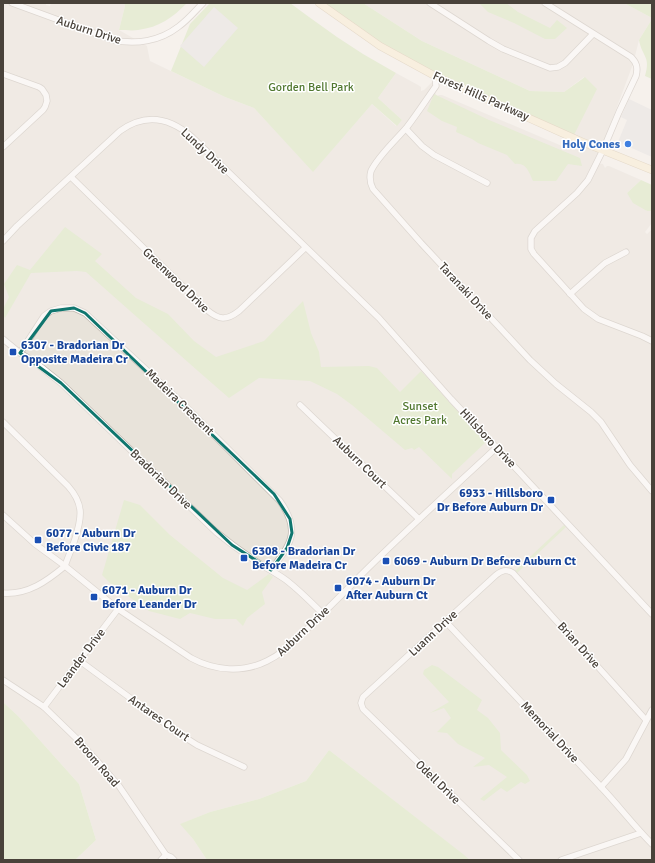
<svg xmlns="http://www.w3.org/2000/svg" width="655" height="863" viewBox="0 0 655 863" font-family="Signika,sans-serif">
  <style>
    .residential { fill: #e8e3da }
    .green { fill: #d5e6b8 }
    .parking { fill: #e4e2e0 }
    .lines { fill: none; stroke-linecap: round; stroke-linejoin: round }
    .minor-casing { stroke: #c0b8af; stroke-width: 7 }
    .secondary-casing { stroke: #d1bf9e; stroke-width: 8 }
    .minor { stroke: #fff; stroke-width: 5.5 }
    .secondary { stroke: #fbedcf; stroke-width: 7 }
    .marked { fill: none; stroke: #0f766e; stroke-width: 3; stroke-linejoin: round }
    .shop-dot { fill: #3f7fe0; stroke: #fff; stroke-width: 1.5 }
    .transit-dot { fill: #1a4fb4; stroke: #fff; stroke-width: 1.5 }
    .labels { text-anchor: middle; stroke-width: 3; stroke-linejoin: round; paint-order: stroke }
    .street-label { font-size: 12px; fill: #49423a; stroke: #fff }
    .park-label { font-size: 12px; fill: #517830; stroke: #fff }
    .shop-label { font-size: 12px; font-weight: bold; fill: #366cbe; stroke: #fff; text-anchor: end }
    .transit-label { font-size: 12px; font-weight: bold; fill: #164399; stroke: #fff; text-anchor: start }
  </style>
  <rect width="100%" height="100%" fill="#f5f1ec"/>
  <path class="residential" d="M3,3H46V5L50,6L51,3H124L125,6L119,30L147,46L150,61L225,97L254,108L313,171L372,104L396,126L402,120L378,98L396,73L418,85L421,87V91L424,90L436,78L434,91L437,96L439,95H442L562,146L584,77L564,92L530,91L422,41L363,3H624L652,18V19L639,40L633,64L596,163L603,164L605,168L607,166H609L641,180L627,193L647,211H652V223L645,232L647,234L652,229V860H470L329,750L306,781L259,799L210,812L181,824L193,839L207,860H75L96,840L79,784L19,717L3,702Z"/>
  <g class="green">
    <path d="M124,3H187C172,18 160,27 138,30C132,31 126,30 119,30L125,6Z"/>
    <path d="M210,3H290L309,17L337,37L363,54L396,73L378,98L402,120L397,126L372,104L313,172L254,108L225,97L171,71L190,24Z"/>
    <path d="M321,3H363L422,41L530,91L564,92L585,77L597,89L574,135L468,89L391,50Z"/>
    <path d="M479,3H506L518,12L550,28L557,20L567,28L555,39H545L514,23L488,12Z"/>
    <path d="M624,3H652V18Z"/>
    <path d="M652,19V79L645,76C651,56 642,57 639,40Z"/>
    <path d="M434,94L489,120L580,158L582,166L568,164L556,181H533C529,172 526,162 515,164L507,155L478,143L472,139L456,132L457,127L442,121L427,111Z"/>
    <path d="M641,180L652,185V211H647L633,203L627,193Z"/>
    <path d="M65,227L102,254L95,261L136,298L168,314L194,341L216,357L264,341L303,301L311,333L319,352L321,367L369,366L377,368L400,392L421,371L486,442L452,474V479L419,447L414,450L412,448L405,450L352,405L337,394L310,381L259,378L229,398L198,371L86,272L77,271L31,273L5,318C0,311 6,304 9,297L4,284L17,265L30,270Z"/>
    <path d="M124,500L140,505L170,535L223,578L247,590L269,574L273,577L262,592L265,604L247,618L243,626L236,619H215L190,613L180,619L149,611L111,584L102,575Z"/>
    <path d="M564,525L566,527L517,573L515,571Z"/>
    <path d="M432,665L438,667L482,700L477,710L488,718L500,733L501,750L527,775L530,781L525,784L521,782L507,792L501,788L484,801L480,799L507,777L489,765L473,767L485,758L458,744L447,733L437,732L451,718L444,708L430,713L449,702L423,674L424,670Z"/>
    <path d="M3,702L19,717L79,784L96,840L75,860H3Z"/>
    <path d="M329,750L463,854L470,860H207L193,839L180,824L210,812L259,799L306,781Z"/>
  </g>
  <g class="parking">
    <path d="M214,7L238,28L204,67L180,46Z"/>
    <path d="M629,99L652,110V157L618,142L627,120L621,117Z"/>
  </g>
  <g class="lines">
    <defs>
      <g id="minor">
        <path d="M12,3L113,40C136,45 160,41 178,27C188,20 195,11 203,3"/>
        <path d="M430,3L489,41L503,49L550,68L558,67L565,63L593,34"/>
        <path d="M545,3L631,57C637,63 638,68 636,76L619,112L603,150L588,180L577,193L535,231L531,238V249L534,254L584,309L598,319L642,336L652,341"/>
        <path d="M3,74L39,87L42,89L46,95L47,101L45,107L43,110L3,147"/>
        <path d="M435,76L436,86C426,100 417,114 407,127C396,140 378,156 371,171C369,178 370,183 373,189L421,243L530,360L556,384L591,412L601,422L630,465L652,491"/>
        <path d="M406,129L422,146L434,155L487,183"/>
        <path d="M71,177L207,310C219,320 226,321 239,311L305,248"/>
        <path d="M3,241L17,226L120,131C145,113 169,117 192,137L379,318L451,399L652,614"/>
        <path d="M570,294L605,263L626,252"/>
        <path d="M3,339L20,353L36,363L61,383L216,532C227,541 239,550 251,558C262,566 275,572 286,580C299,590 311,602 323,614"/>
        <path d="M20,353L44,316L51,311L61,308H74L85,313L180,401L280,501C301,531 291,544 271,570"/>
        <path d="M300,405L419,519"/>
        <path d="M3,422L7,426L68,486C84,504 82,517 75,539C72,548 68,557 65,566"/>
        <path d="M3,515L35,544L65,566L118,609L191,658C215,671 243,673 267,661C282,654 293,642 305,631C324,612 343,594 361,575C405,531 451,490 496,448"/>
        <path d="M3,593C28,595 47,581 65,566"/>
        <path d="M446,622L601,787C619,806 634,826 652,844"/>
        <path d="M80,661L175,731L197,745L244,767"/>
        <path d="M3,680L44,707L76,738L99,763L119,786L166,855L171,857L174,860"/>
        <path d="M44,707L118,609"/>
        <path d="M601,787L626,759L652,710"/>
        <path d="M161,860L166,855"/>
        <path d="M519,860L363,709L361,703L363,697L496,575C502,570 507,569 513,573L646,720"/>
        <path d="M561,860L641,833"/>
      </g>
      <path id="secondary" d="M319,3L380,46L435,76L580,141L652,170"/>
    </defs>
    <use href="#minor" class="minor-casing"/>
    <use href="#secondary" class="secondary-casing"/>
    <use href="#minor" class="minor"/>
    <use href="#secondary" class="secondary"/>
  </g>
  <path d="M0 0H655V863H0ZM74,308L85,313L274,494L290,519L292,533L287,548L271,570L232,545L61,383L20,353L51,311Z" fill="#f5f1ec" fill-opacity=".55" fill-rule="evenodd"/>
  <path class="marked" d="M74,308L85,313L274,494L290,519L292,533L287,548L271,570L232,545L61,383L20,353L51,311Z"/>
  <circle class="shop-dot" cx="628" cy="144" r="4"/>
  <g class="transit-dot">
    <rect x="9" y="348" width="8" height="8" rx="2"/>
    <rect x="547" y="496" width="8" height="8" rx="2"/>
    <rect x="34" y="536" width="8" height="8" rx="2"/>
    <rect x="240" y="554" width="8" height="8" rx="2"/>
    <rect x="382" y="557" width="8" height="8" rx="2"/>
    <rect x="334" y="584" width="8" height="8" rx="2"/>
    <rect x="90" y="593" width="8" height="8" rx="2"/>
  </g>
  <g class="labels">
    <g class="street-label">
      <text transform="translate(89 30) rotate(18)" y="4">Auburn Drive</text>
      <text transform="translate(481 96) rotate(24)" y="4">Forest Hills Parkway</text>
      <text transform="translate(205 151) rotate(43)" y="4">Lundy Drive</text>
      <text transform="translate(176 280) rotate(44)" y="4">Greenwood Drive</text>
      <text transform="translate(466 291) rotate(47)" y="4">Taranaki Drive</text>
      <text transform="translate(180 402) rotate(44)" y="4">Madeira Crescent</text>
      <text transform="translate(488 438) rotate(47)" y="4">Hillsboro Drive</text>
      <text transform="translate(360 462) rotate(44)" y="4">Auburn Court</text>
      <text transform="translate(161 479) rotate(44)" y="4">Bradorian Drive</text>
      <text transform="translate(303 631) rotate(-43)" y="4">Auburn Drive</text>
      <text transform="translate(433 633) rotate(-43)" y="4">Luann Drive</text>
      <text transform="translate(579 645) rotate(48)" y="4">Brian Drive</text>
      <text transform="translate(81 658) rotate(-53)" y="4">Leander Drive</text>
      <text transform="translate(159 718) rotate(35)" y="4">Antares Court</text>
      <text transform="translate(550 732) rotate(47)" y="4">Memorial Drive</text>
      <text transform="translate(97 762) rotate(49)" y="4">Broom Road</text>
      <text transform="translate(438 782) rotate(44)" y="4">Odell Drive</text>
    </g>
    <g class="park-label">
      <text x="311" y="91">Gorden Bell Park</text>
      <text x="420" y="410">Sunset<tspan x="420" dy="14">Acres Park</tspan></text>
    </g>
    <g class="shop-label">
      <text x="620" y="148">Holy Cones</text>
    </g>
    <g class="transit-label">
      <text x="21" y="349">6307 - Bradorian Dr<tspan x="21" dy="14">Opposite Madeira Cr</tspan></text>
      <text x="543" y="497" text-anchor="end">6933 - Hillsboro<tspan x="543" dy="14">Dr Before Auburn Dr</tspan></text>
      <text x="46" y="537">6077 - Auburn Dr<tspan x="46" dy="14">Before Civic 187</tspan></text>
      <text x="252" y="555">6308 - Bradorian Dr<tspan x="252" dy="14">Before Madeira Cr</tspan></text>
      <text x="394" y="565">6069 - Auburn Dr Before Auburn Ct</text>
      <text x="346" y="585">6074 - Auburn Dr<tspan x="346" dy="14">After Auburn Ct</tspan></text>
      <text x="102" y="594">6071 - Auburn Dr<tspan x="102" dy="14">Before Leander Dr</tspan></text>
    </g>
  </g>
  <rect width="655" height="863" fill="none" stroke="#49423a" stroke-width="8"/>
</svg>
